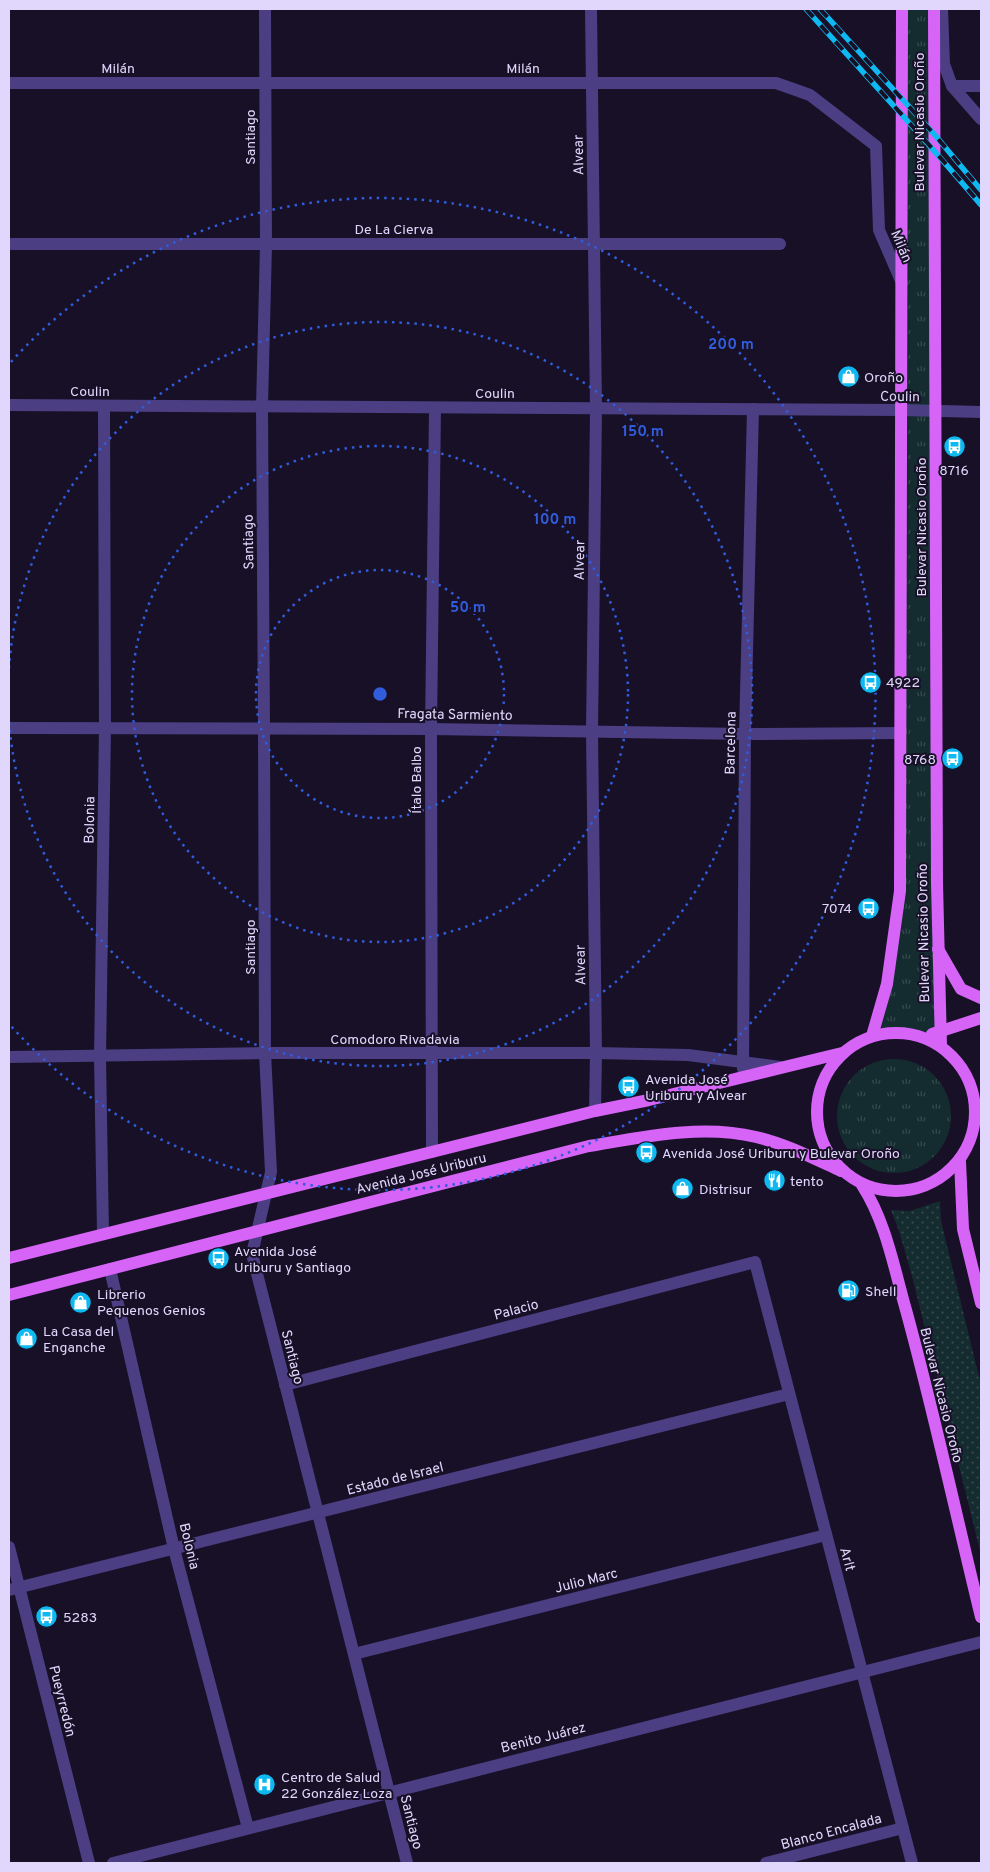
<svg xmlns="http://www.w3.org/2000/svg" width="990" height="1872" viewBox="0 0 990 1872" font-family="Overpass,sans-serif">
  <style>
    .grass { fill: url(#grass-tufts) }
    .park { fill: url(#park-dots) }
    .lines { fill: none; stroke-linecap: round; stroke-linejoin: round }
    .street { stroke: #4b3e82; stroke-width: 12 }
    .primary { stroke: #d664f7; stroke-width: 12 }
    .rail-casing { stroke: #0eb9f2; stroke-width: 5.5 }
    .rail { stroke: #171026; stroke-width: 4; stroke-dasharray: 11; stroke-linecap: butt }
    .ring { fill: none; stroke: #315cdc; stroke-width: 2.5; stroke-dasharray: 2.5 5 }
    .labels { text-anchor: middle; stroke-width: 4; stroke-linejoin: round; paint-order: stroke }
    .street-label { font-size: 14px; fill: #e1d7fd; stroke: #171026 }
    .poi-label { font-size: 14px; fill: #e1d7fd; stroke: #171026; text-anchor: start }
    .centre { fill: #315cdc; stroke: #171026; stroke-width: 2.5 }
    .ring-label { font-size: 15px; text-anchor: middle; font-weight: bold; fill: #315cdc; stroke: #171026; stroke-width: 4; stroke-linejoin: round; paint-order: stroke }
  </style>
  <defs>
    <pattern id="grass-tufts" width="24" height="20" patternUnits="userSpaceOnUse" patternTransform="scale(1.25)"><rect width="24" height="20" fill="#142c2f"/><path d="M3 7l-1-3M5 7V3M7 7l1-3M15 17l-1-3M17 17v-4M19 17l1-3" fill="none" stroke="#364a4e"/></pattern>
    <pattern id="park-dots" width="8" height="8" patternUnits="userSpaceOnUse" patternTransform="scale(1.25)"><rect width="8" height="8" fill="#142c2f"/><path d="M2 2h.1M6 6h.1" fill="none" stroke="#364a4e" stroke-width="1.8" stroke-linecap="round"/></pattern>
  </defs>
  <rect width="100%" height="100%" fill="#171026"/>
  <g class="grass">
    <path d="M902,9H934L940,1031L923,1037L903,1033H888L872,1036L900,891Z"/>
    <circle cx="894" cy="1116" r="57"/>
  </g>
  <path class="park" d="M940,1201L941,1221L981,1385V1555L912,1276L899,1231L891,1210L910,1211Z"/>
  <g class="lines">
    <g class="street">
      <path d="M265,9L266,245L262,407L264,728L265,1053L271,1172L252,1254L407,1863"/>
      <path d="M591,9L596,409L592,732L596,1053L595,1111"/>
      <path d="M942,9L944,64L952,86L981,119"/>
      <path d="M9,83H776L810,95L876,146L879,230L902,283"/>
      <path d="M952,86H981"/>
      <path d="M9,244H780"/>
      <path d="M9,405L902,410L981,412"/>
      <path d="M9,728L431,729L745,734L900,733"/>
      <path d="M9,1057L265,1053H596L688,1055L780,1067"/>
      <path d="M743,1069L745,734L753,409"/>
      <path d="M432,1152L431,729L435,408"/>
      <path d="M103,1234L100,1057L105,728L104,406"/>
      <path d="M110,1269L174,1549L248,1828"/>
      <path d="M285,1385L755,1262L912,1863"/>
      <path d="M9,1547L89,1863"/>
      <path d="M9,1590L789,1394"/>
      <path d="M354,1654L826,1535"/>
      <path d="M113,1863L981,1642"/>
      <path d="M766,1863L903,1828"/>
    </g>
    <g class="primary">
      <path d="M934,9L937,883L941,1046"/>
      <path d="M938,949L961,989L981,998"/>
      <circle cx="896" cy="1112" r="79"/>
      <path d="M932,1034L981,1018"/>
      <path d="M872,1036L887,984L900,891L902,9"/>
      <path d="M960,1161L963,1229L981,1303"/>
      <path d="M862,1185C886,1222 894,1268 906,1310C934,1412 956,1515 981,1617"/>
      <path d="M9,1258L595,1111L649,1100L842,1053"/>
      <path d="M9,1295L589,1146C643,1137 701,1124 756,1137C786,1144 813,1158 841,1171"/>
    </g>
    <defs>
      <g id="rail">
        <path d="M806,9C864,74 925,138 981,205"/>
        <path d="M820,9L934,134L981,190"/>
      </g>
    </defs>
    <use href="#rail" class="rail-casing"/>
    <use href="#rail" class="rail"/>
  </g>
  <g class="ring">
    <circle cx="380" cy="694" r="124"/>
    <circle cx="380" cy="694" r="248"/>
    <path d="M9 668A372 372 0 1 1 9 720"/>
    <path d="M11 362A496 496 0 1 1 11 1026"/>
  </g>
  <defs>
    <symbol id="shop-disc" viewBox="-11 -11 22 22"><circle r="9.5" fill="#0eb9f2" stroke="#171026"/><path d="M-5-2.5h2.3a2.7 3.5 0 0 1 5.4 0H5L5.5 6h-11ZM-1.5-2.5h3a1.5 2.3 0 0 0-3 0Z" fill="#fff"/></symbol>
    <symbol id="bus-disc" viewBox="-11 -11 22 22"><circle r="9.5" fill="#0eb9f2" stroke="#171026"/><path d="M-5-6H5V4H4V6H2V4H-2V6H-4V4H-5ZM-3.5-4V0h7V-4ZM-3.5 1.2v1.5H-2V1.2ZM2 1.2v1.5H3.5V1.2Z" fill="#fff"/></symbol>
    <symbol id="restaurant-disc" viewBox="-11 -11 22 22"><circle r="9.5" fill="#0eb9f2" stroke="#171026"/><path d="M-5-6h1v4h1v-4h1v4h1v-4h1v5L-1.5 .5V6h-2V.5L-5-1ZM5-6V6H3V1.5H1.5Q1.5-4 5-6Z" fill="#fff"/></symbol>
    <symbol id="fuel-disc" viewBox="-11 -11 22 22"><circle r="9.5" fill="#0eb9f2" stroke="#171026"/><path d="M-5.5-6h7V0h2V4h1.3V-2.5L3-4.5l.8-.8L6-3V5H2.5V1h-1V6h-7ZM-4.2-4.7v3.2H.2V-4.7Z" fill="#fff"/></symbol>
    <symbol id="hospital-disc" viewBox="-11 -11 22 22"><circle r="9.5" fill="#0eb9f2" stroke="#171026"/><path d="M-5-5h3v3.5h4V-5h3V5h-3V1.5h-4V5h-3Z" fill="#fff"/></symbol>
  </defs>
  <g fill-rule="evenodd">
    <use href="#shop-disc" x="836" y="364" width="25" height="25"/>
    <use href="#bus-disc" x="942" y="434" width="25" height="25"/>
    <use href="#bus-disc" x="858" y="670" width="25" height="25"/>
    <use href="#bus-disc" x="940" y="746" width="25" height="25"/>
    <use href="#bus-disc" x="856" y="896" width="25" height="25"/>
    <use href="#bus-disc" x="616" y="1074" width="25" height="25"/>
    <use href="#bus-disc" x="634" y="1140" width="25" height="25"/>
    <use href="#restaurant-disc" x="762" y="1168" width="25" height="25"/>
    <use href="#shop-disc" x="670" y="1176" width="25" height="25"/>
    <use href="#bus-disc" x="206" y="1246" width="25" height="25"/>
    <use href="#fuel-disc" x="836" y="1278" width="25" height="25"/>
    <use href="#shop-disc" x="68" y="1290" width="25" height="25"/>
    <use href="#shop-disc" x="14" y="1326" width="25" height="25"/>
    <use href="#bus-disc" x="34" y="1604" width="25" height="25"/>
    <use href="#hospital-disc" x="252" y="1772" width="25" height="25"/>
  </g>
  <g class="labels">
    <g class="street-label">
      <text x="118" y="73">Milán</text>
      <text x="523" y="73">Milán</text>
      <text transform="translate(919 122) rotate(-90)" y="5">Bulevar Nicasio Oroño</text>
      <text transform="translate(250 137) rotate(-90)" y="5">Santiago</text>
      <text transform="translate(578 155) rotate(-91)" y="5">Alvear</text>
      <text x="394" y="234">De La Cierva</text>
      <text transform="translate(902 246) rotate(67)" y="5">Milán</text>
      <text x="90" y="396">Coulin</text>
      <text x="495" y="398">Coulin</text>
      <text transform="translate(900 396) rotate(1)" y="5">Coulin</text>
      <text transform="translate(921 527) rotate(-90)" y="5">Bulevar Nicasio Oroño</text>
      <text transform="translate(248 542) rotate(-91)" y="5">Santiago</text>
      <text transform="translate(579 560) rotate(-89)" y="5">Alvear</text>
      <text transform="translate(455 714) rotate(1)" y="5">Fragata Sarmiento</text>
      <text transform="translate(730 743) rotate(-89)" y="5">Barcelona</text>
      <text transform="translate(416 780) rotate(-90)" y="5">Ítalo Balbo</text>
      <text transform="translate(89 820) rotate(-89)" y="5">Bolonia</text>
      <text transform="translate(923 933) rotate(-91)" y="5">Bulevar Nicasio Oroño</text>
      <text transform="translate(250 947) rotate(-90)" y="5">Santiago</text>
      <text transform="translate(580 965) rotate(-91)" y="5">Alvear</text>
      <text x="395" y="1044">Comodoro Rivadavia</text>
      <text transform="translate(421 1173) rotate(-14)" y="5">Avenida José Uriburu</text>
      <text transform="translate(516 1309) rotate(-15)" y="5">Palacio</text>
      <text transform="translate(293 1357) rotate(76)" y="5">Santiago</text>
      <text transform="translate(942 1395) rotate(76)" y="5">Bulevar Nicasio Oroño</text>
      <text transform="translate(395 1478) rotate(-14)" y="5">Estado de Israel</text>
      <text transform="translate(190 1546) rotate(76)" y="5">Bolonia</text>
      <text transform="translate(848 1559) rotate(75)" y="5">Arlt</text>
      <text transform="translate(586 1580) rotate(-14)" y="5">Julio Marc</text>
      <text transform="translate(63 1701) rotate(76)" y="5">Pueyrredón</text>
      <text transform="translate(543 1737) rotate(-14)" y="5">Benito Juárez</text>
      <text transform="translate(412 1822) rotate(76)" y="5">Santiago</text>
      <text transform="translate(831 1831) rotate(-15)" y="5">Blanco Encalada</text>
    </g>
    <g class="poi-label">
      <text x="864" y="382">Oroño</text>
      <text x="954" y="475" text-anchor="middle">8716</text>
      <text x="886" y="687">4922</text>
      <text x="936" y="764" text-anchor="end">8768</text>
      <text x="852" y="913" text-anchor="end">7074</text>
      <text x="645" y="1084">Avenida José<tspan x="645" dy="16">Uriburu y Alvear</tspan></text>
      <text x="662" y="1158">Avenida José Uriburu y Bulevar Oroño</text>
      <text x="790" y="1186">tento</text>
      <text x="699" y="1194">Distrisur</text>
      <text x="234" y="1256">Avenida José<tspan x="234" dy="16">Uriburu y Santiago</tspan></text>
      <text x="865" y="1296">Shell</text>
      <text x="97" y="1299">Librerio<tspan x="97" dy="16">Pequenos Genios</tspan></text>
      <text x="43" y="1336">La Casa del<tspan x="43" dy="16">Enganche</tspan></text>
      <text x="63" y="1622">5283</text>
      <text x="281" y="1782">Centro de Salud<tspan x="281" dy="16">22 González Loza</tspan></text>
    </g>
  </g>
  <circle cx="380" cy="694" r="8" class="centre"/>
  <g class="ring-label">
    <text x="731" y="349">200 m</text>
    <text x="643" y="436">150 m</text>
    <text x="555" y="524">100 m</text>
    <text x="468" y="612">50 m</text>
  </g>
  <rect width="990" height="1872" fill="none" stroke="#e1d7fd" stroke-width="20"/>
</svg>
